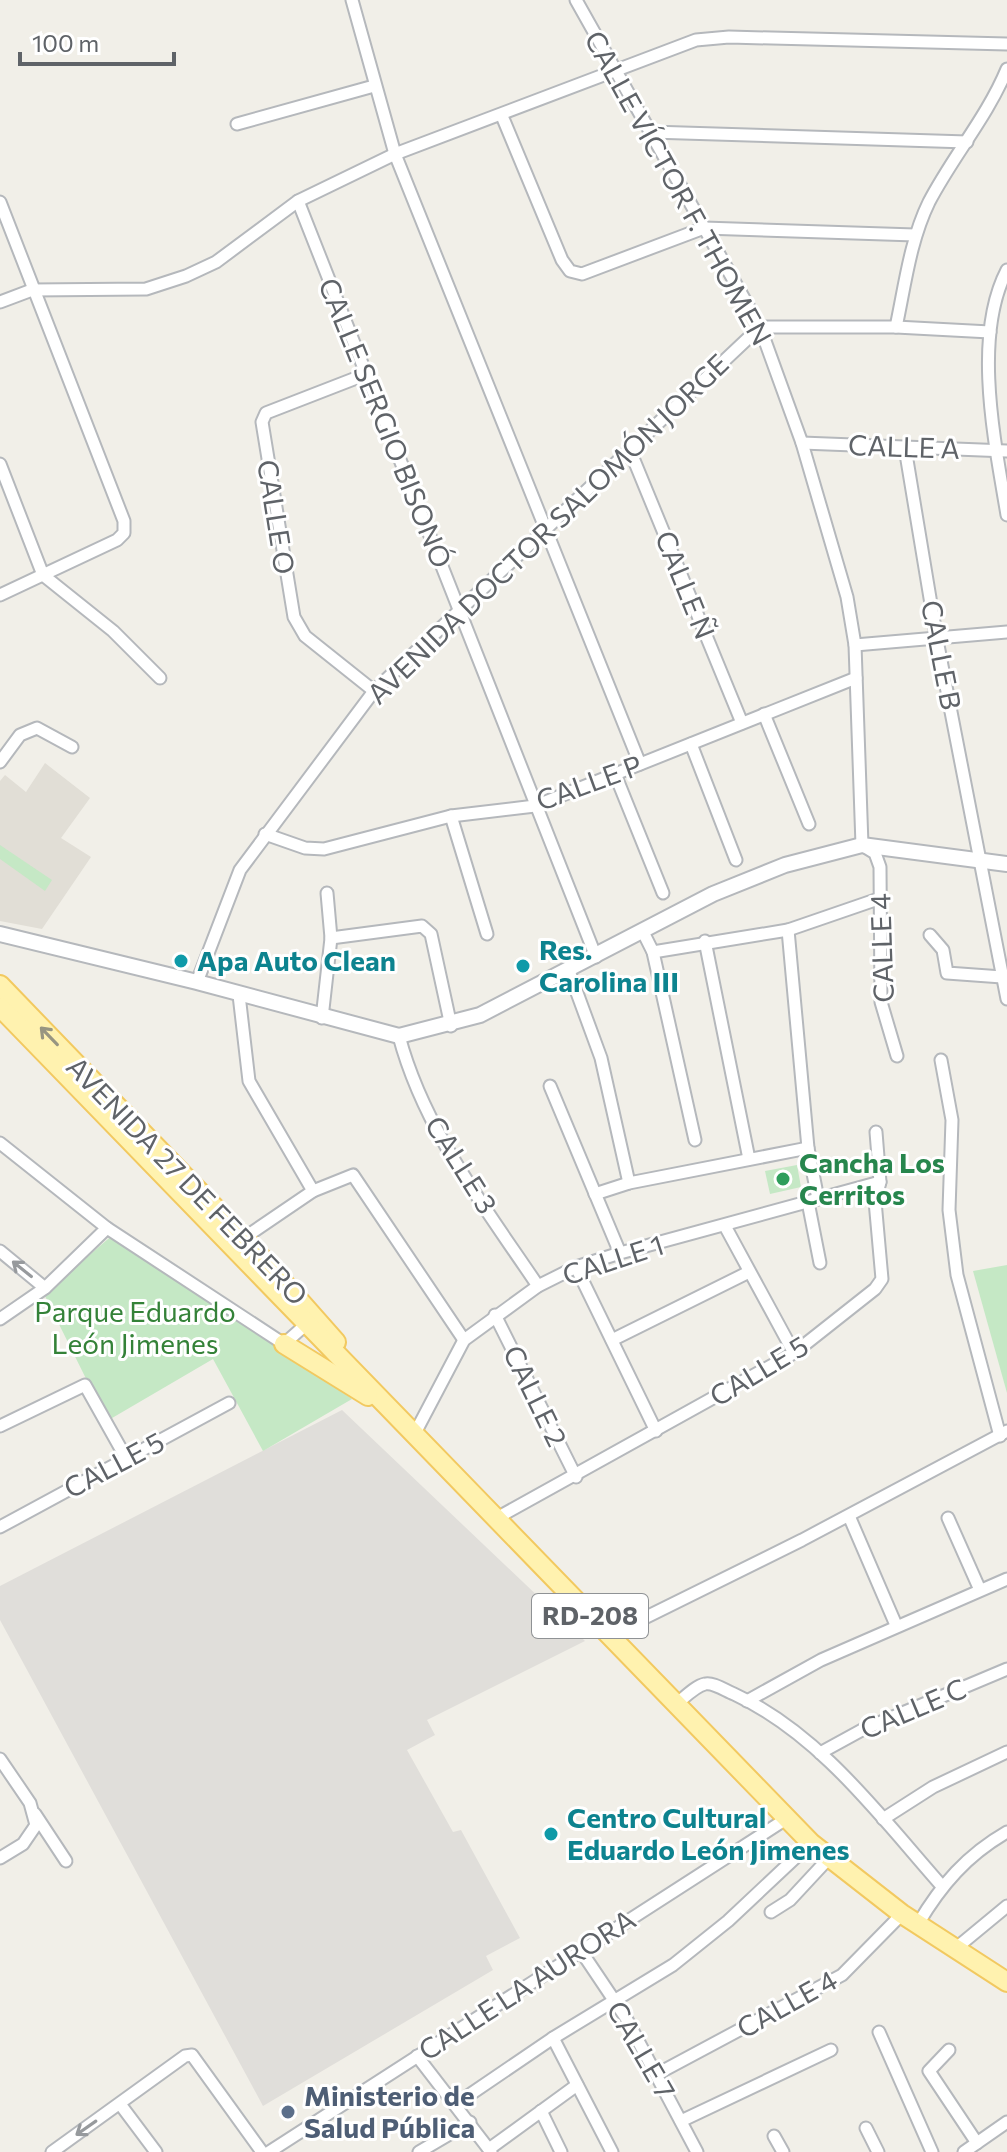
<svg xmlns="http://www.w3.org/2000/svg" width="1007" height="2152" viewBox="0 0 1007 2152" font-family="Commissioner,sans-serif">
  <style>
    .industrial { fill: #e0deda }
    .education { fill: #e1ded6 }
    .green { fill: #c5e8c5 }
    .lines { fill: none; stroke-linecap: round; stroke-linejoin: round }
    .minor-casing { stroke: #b5b8bc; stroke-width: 15 }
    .tertiary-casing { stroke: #b5b8bc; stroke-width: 18 }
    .primary-casing { stroke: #f2c960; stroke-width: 22 }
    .minor { stroke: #fff; stroke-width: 11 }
    .tertiary { stroke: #fff; stroke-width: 14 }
    .primary { stroke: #fff2af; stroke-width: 18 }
    .oneway { stroke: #979581 }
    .oneway2 { stroke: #979a9d }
    .culture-dot { fill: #0f9aa8; stroke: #fff; stroke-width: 3 }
    .leisure-dot { fill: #2e9e5b; stroke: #fff; stroke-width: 3 }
    .service-dot { fill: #5c6f8a; stroke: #fff; stroke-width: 3 }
    .labels { text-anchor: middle; stroke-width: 6; stroke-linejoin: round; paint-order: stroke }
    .shield { fill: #fff; stroke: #8f9295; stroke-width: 2 }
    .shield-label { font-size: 26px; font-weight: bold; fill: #5f6368 }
    .street-label { font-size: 28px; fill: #5f6368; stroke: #fff }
    .culture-label { font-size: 28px; font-weight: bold; fill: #0d838f; stroke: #fff; text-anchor: start }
    .leisure-label { font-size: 28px; font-weight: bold; fill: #27864d; stroke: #fff; text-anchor: start }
    .park-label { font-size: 28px; fill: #348238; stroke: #fff }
    .service-label { font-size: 28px; font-weight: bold; fill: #4e5e75; stroke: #fff; text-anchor: start }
  </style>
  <rect width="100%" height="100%" fill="#f1efe8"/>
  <path class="industrial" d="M342,1410L585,1641L427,1720L435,1735L407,1750L453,1832L461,1830L520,1938L486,1956L493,1970L263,2106L0,1620V1586Z"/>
  <path class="education" d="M45,763L90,798L61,838L91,857L42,929L0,921V781L5,775L26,792Z"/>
  <g class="green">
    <path d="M0,845L52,880L45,891L0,859Z"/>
    <path d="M797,1165L801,1187L770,1194L765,1171Z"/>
    <path d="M115,1233L352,1399L263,1451L213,1359L107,1421L44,1294Z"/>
    <path d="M1007,1265V1393L973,1271Z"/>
  </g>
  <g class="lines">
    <defs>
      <g id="minor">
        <path d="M352,0L395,154L640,764"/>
        <path d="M576,0L760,327L802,443L847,597L855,645L862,845L875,853L880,867L881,1002L897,1056"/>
        <path d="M502,116L562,260L570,271L582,274L704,228L915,235"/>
        <path d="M237,124L374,86"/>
        <path d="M651,132L967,142"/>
        <path d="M298,201L596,957"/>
        <path d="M0,202L124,521V533L117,540L0,595"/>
        <path d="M1007,270C972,337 995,443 1007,515"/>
        <path d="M0,302L32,290L146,289L186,276L216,262L298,201L395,154L696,40L729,37L1007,44"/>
        <path d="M896,327C905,285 910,241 929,202C953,156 987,117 1007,69"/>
        <path d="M364,375L266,413L262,422L294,617L305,636L374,691"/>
        <path d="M802,443L1007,451"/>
        <path d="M629,448L742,723"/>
        <path d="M905,448L937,640L1007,999"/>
        <path d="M0,464L43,575L113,631L160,678"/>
        <path d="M855,645L1007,632"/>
        <path d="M764,714L809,824"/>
        <path d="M691,744L736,860"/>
        <path d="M0,762L20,735L37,728L72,747"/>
        <path d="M615,774L663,893"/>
        <path d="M451,816L487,934"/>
        <path d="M265,834L305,848L324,849L451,816L535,806L856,678"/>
        <path d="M327,893L331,938"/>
        <path d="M788,930L808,1148L818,1199"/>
        <path d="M643,932L653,952L695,1140"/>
        <path d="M930,935L943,950L947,973L1002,977"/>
        <path d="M705,941L749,1159"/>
        <path d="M653,952L788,930L881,898"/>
        <path d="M569,971L601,1058L629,1183"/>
        <path d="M197,982L240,870L374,691L760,327H896L990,332"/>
        <path d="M239,995L249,1081L313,1191"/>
        <path d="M322,1018L331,938L422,926L431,934L451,1026"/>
        <path d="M399,1036C424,1130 485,1207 538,1286"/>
        <path d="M941,1060L952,1120L949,1210L957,1275L1000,1436"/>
        <path d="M550,1086L620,1253"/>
        <path d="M0,1143L107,1228L284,1344L311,1320"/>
        <path d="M595,1194L629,1183L808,1148"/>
        <path d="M808,1202L820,1263"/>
        <path d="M725,1226L794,1353"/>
        <path d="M244,1238L313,1191L353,1175L464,1340"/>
        <path d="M0,1251L45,1288"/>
        <path d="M576,1267L656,1431"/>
        <path d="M495,1315L576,1477"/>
        <path d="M0,1319L45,1288L107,1228"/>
        <path d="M612,1340L749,1272"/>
        <path d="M0,1426L85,1385L126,1458"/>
        <path d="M414,1435L464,1340L538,1286L576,1267L620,1253L880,1182"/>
        <path d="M849,1516L896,1625"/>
        <path d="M948,1518L980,1590"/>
        <path d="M495,1519L794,1353L875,1289L882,1279L875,1201L880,1182L876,1132"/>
        <path d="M0,1527L229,1403"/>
        <path d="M610,1635L802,1540L1007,1431"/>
        <path d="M747,1701L821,1660L1007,1579"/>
        <path d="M675,1705C683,1699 695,1686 705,1684C713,1682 726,1691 734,1694C820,1734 880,1816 941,1885"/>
        <path d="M820,1753L862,1730L1007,1669"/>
        <path d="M0,1759L30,1803L36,1825L23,1844L0,1858"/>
        <path d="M35,1814L66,1861"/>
        <path d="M883,1819L933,1787L1007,1752"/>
        <path d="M771,1912L790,1900L829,1858"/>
        <path d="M918,1924C941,1885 967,1855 1007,1832"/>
        <path d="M955,1949L1007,1906"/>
        <path d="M581,1951L626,2018L697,2152"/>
        <path d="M879,2032L932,2152"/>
        <path d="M553,2038L612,2152"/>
        <path d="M949,2050L929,2071L977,2143"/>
        <path d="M417,2056L491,2152"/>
        <path d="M657,2074L842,1975L902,1914"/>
        <path d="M120,2104L156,2152"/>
        <path d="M456,2104L553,2038L673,1965L728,1921L811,1843"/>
        <path d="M541,2111L561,2152"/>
        <path d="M681,2121L831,2050"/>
        <path d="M866,2128L878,2152"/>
        <path d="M774,2136L783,2152"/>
        <path d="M489,2149L577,2085"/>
        <path d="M52,2152L185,2056L192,2055L262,2152"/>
        <path d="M269,2152L786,1819"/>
        <path d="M419,2152L470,2122"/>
        <path d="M964,2152L1007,2122"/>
      </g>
      <path id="tertiary" d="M0,934L197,982L399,1036L480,1015L713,894L785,865L862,845L1007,864"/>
      <g id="primary">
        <path d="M0,985L244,1238L336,1342"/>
        <path d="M0,1007L811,1843L902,1914L1007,1982"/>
        <path d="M284,1344L368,1396"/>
      </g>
    </defs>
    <use href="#minor" class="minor-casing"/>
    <use href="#tertiary" class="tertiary-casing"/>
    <use href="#primary" class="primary-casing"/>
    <use href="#minor" class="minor"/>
    <use href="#tertiary" class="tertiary"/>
    <use href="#primary" class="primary"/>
  </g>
  <defs><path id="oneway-shaft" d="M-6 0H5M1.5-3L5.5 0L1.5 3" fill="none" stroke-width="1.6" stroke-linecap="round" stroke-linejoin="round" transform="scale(2)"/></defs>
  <use class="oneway" href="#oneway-shaft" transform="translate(49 1036) rotate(-134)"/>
  <g class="oneway2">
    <use href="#oneway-shaft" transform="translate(22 1269) rotate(-141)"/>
    <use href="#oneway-shaft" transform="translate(86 2128) rotate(145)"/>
  </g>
  <g class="culture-dot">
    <circle cx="181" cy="961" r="8"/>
    <circle cx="523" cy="966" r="8"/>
    <circle cx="551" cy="1834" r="8"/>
  </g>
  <circle class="leisure-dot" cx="783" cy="1179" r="8"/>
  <circle class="service-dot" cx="288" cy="2112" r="8"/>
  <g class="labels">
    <rect class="shield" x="532" y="1594" width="116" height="44" rx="6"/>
    <g class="shield-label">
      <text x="590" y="1625">RD-208</text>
    </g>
    <g class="street-label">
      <text transform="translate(678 188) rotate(61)" y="10">CALLE VÍCTOR F. THOMEN</text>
      <text transform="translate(385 423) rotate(68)" y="10">CALLE SERGIO BISONÓ</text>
      <text transform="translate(904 447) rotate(2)" y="10">CALLE A</text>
      <text transform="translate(276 517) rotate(81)" y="10">CALLE O</text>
      <text transform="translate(548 529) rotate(-44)" y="10">AVENIDA DOCTOR SALOMÓN JORGE</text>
      <text transform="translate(685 585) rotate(68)" y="10">CALLE Ñ</text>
      <text transform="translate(941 655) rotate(79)" y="10">CALLE B</text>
      <text transform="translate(589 783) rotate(-20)" y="10">CALLE P</text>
      <text transform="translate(882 948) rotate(-92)" y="10">CALLE 4</text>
      <text transform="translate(461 1165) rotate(58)" y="10">CALLE 3</text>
      <text transform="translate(187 1181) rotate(46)" y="10">AVENIDA 27 DE FEBRERO</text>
      <text transform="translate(613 1260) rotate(-18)" y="10">CALLE 1</text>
      <text transform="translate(759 1371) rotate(-31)" y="10">CALLE 5</text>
      <text transform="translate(535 1396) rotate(64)" y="10">CALLE 2</text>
      <text transform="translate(114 1465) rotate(-28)" y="10">CALLE 5</text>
      <text transform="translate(913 1709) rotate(-23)" y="10">CALLE C</text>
      <text transform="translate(527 1985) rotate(-33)" y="10">CALLE LA AURORA</text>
      <text transform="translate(787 2004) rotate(-29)" y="10">CALLE 4</text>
      <text transform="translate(641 2050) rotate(60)" y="10">CALLE 7</text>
    </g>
    <g class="culture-label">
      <text x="539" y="960">Res.<tspan x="539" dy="32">Carolina III</tspan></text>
      <text x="197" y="971">Apa Auto Clean</text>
      <text x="567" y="1828">Centro Cultural<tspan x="567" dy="32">Eduardo León Jimenes</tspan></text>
    </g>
    <g class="leisure-label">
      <text x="799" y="1173">Cancha Los<tspan x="799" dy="32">Cerritos</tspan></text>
    </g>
    <g class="park-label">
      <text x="135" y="1322">Parque Eduardo<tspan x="135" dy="32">León Jimenes</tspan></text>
    </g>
    <g class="service-label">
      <text x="304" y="2106">Ministerio de<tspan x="304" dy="32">Salud Pública</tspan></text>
    </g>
  </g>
  <path d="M20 52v12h154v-12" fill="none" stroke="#5f6368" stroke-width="4"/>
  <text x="32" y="52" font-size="24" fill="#5f6368" stroke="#ffffff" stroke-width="6" paint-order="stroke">100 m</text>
</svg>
